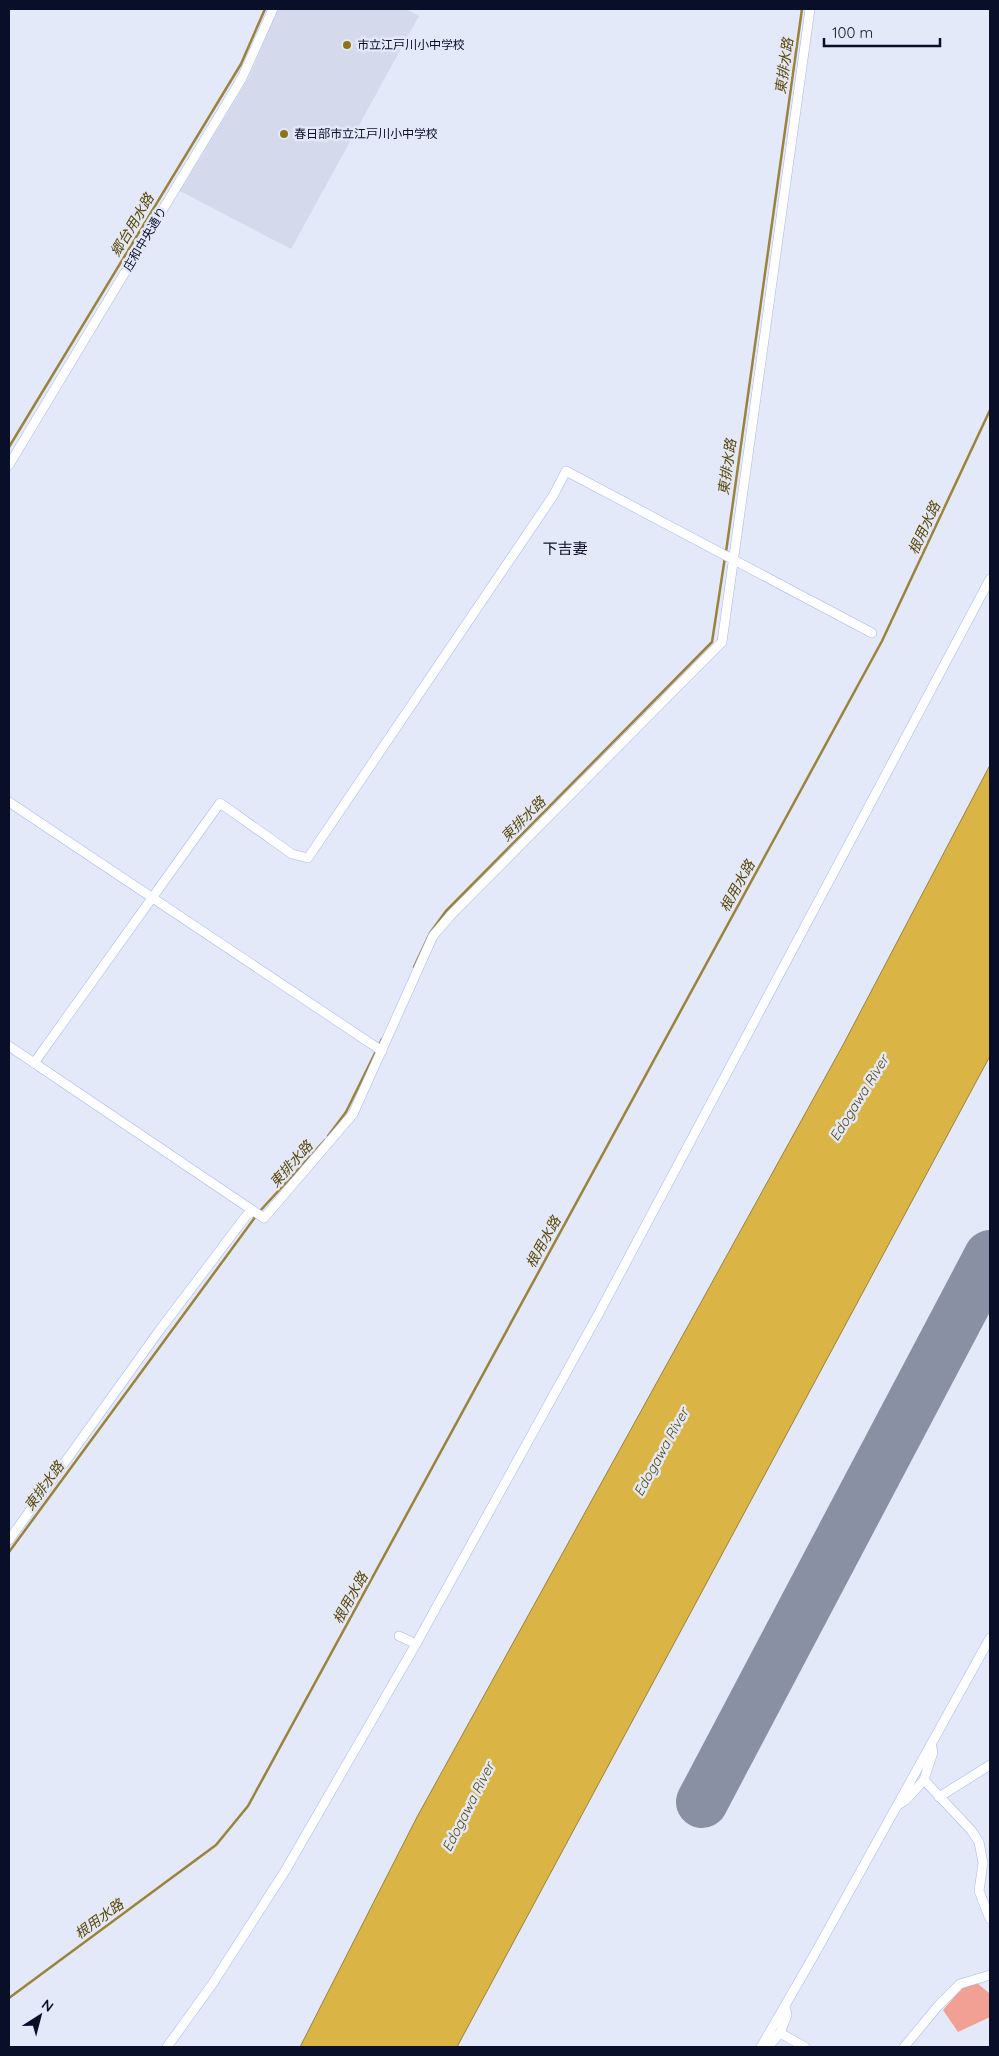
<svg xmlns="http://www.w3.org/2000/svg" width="999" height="2056" viewBox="0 0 999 2056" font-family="Quicksand,'Noto Sans JP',sans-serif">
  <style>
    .built { fill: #d4daeb }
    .forest { fill: #f2a093 }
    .water { fill: #dab445; stroke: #9b823d }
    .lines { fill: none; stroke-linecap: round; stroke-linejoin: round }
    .stream { stroke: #9b823d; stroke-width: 2.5 }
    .runway { stroke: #8a90a3; stroke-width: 52 }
    .minor-casing { stroke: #a4b9f4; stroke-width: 10 }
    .minor { stroke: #fff; stroke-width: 9 }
    .poi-dot { fill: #907318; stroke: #e3e9f8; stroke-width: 2 }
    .labels { text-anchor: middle; stroke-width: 5; stroke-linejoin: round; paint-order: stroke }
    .poi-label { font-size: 12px; fill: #090f29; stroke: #e3e9f8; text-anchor: start }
    .street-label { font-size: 12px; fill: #090f29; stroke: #e3e9f8 }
    .water-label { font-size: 14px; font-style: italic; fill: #5b4709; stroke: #e3e9f8 }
    .quarter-label { font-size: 15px; fill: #090f29; stroke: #e3e9f8 }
  </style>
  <rect width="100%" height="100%" fill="#e3e9f8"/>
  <path class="built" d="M278,9H406L419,16L291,249L180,191L249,77Z"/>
  <path class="forest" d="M971,1978L989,1993L990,2017L958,2032L943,2010Z"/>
  <path class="water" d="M990,765V1056L457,2047H300L417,1817L843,1045Z"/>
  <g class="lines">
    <g class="stream">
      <path d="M9,447L241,64L265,9"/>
      <path d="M726,552L802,9"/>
      <path d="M414,967L430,933L446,911L712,642L725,557"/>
      <path d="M328,1136L346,1112L382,1039"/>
      <path d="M259,1212L325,1140"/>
      <path d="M9,1552L256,1216"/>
      <path d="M9,1998L216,1845L248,1806L882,641L990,410"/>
    </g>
    <path class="runway" d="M702,1802L990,1256"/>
    <defs>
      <g id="minor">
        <path d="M9,465L242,78L273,9"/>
        <path d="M9,802L382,1051"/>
        <path d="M9,1046L264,1218L353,1114L433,936L451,915L722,642L810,9"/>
        <path d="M34,1063L220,803L292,854L308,858L553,496L566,471L872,633"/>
        <path d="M9,1540L159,1331L246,1216L253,1211"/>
        <path d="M399,1636L416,1644"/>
        <path d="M931,1744L933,1752L924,1780L971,1830L979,1842L983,1863L979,1891L990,1919"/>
        <path d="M939,1797L990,1765"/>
        <path d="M898,1805L906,1800L924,1780"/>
        <path d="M785,2007L787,2015L780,2033L805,2047"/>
        <path d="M167,2047L213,1983L285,1871L416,1644L599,1313L990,579"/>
        <path d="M761,2047L813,1957L990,1638"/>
        <path d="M768,2047L780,2033"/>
        <path d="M904,2047L938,2006L960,1984L990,1975"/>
      </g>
    </defs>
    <use href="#minor" class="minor-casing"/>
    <use href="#minor" class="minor"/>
  </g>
  <g class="poi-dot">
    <circle cx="347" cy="45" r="5"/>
    <circle cx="284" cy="134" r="5"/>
  </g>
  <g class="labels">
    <g class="poi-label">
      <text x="357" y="49">市立江戸川小中学校</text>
      <text x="294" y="138">春日部市立江戸川小中学校</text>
    </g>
    <g class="street-label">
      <text transform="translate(145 239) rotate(-59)" y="4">庄和中央通り</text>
    </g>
    <g class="water-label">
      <text transform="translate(784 66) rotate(-82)" y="5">東排水路</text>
      <text transform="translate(132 225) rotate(-59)" y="5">郷台用水路</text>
      <text transform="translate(727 467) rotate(-82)" y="5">東排水路</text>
      <text transform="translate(924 528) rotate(-65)" y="5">根用水路</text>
      <text transform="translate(523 819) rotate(-45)" y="5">東排水路</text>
      <text transform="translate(737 886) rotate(-61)" y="5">根用水路</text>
      <text transform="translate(859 1098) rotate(-58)" y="5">Edogawa River</text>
      <text transform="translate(291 1164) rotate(-48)" y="5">東排水路</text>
      <text transform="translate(543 1242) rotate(-61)" y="5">根用水路</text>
      <text transform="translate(661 1452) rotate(-61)" y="5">Edogawa River</text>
      <text transform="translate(44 1486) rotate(-54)" y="5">東排水路</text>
      <text transform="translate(350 1598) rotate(-61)" y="5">根用水路</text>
      <text transform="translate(468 1807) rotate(-63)" y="5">Edogawa River</text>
      <text transform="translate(99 1919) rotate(-36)" y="5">根用水路</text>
    </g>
    <g class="quarter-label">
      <text x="565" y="554">下吉妻</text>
    </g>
  </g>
  <rect width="999" height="2056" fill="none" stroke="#090f29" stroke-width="20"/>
  <g transform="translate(40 2016) rotate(36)" stroke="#e3e9f8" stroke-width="4" paint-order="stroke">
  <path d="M0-4L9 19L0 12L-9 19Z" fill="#090f29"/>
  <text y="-8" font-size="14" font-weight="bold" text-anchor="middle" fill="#090f29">N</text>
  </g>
  <path d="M824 38v8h116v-8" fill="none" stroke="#090f29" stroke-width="2.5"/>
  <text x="832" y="38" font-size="15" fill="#090f29" stroke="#e3e9f8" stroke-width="4" paint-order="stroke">100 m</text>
</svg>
